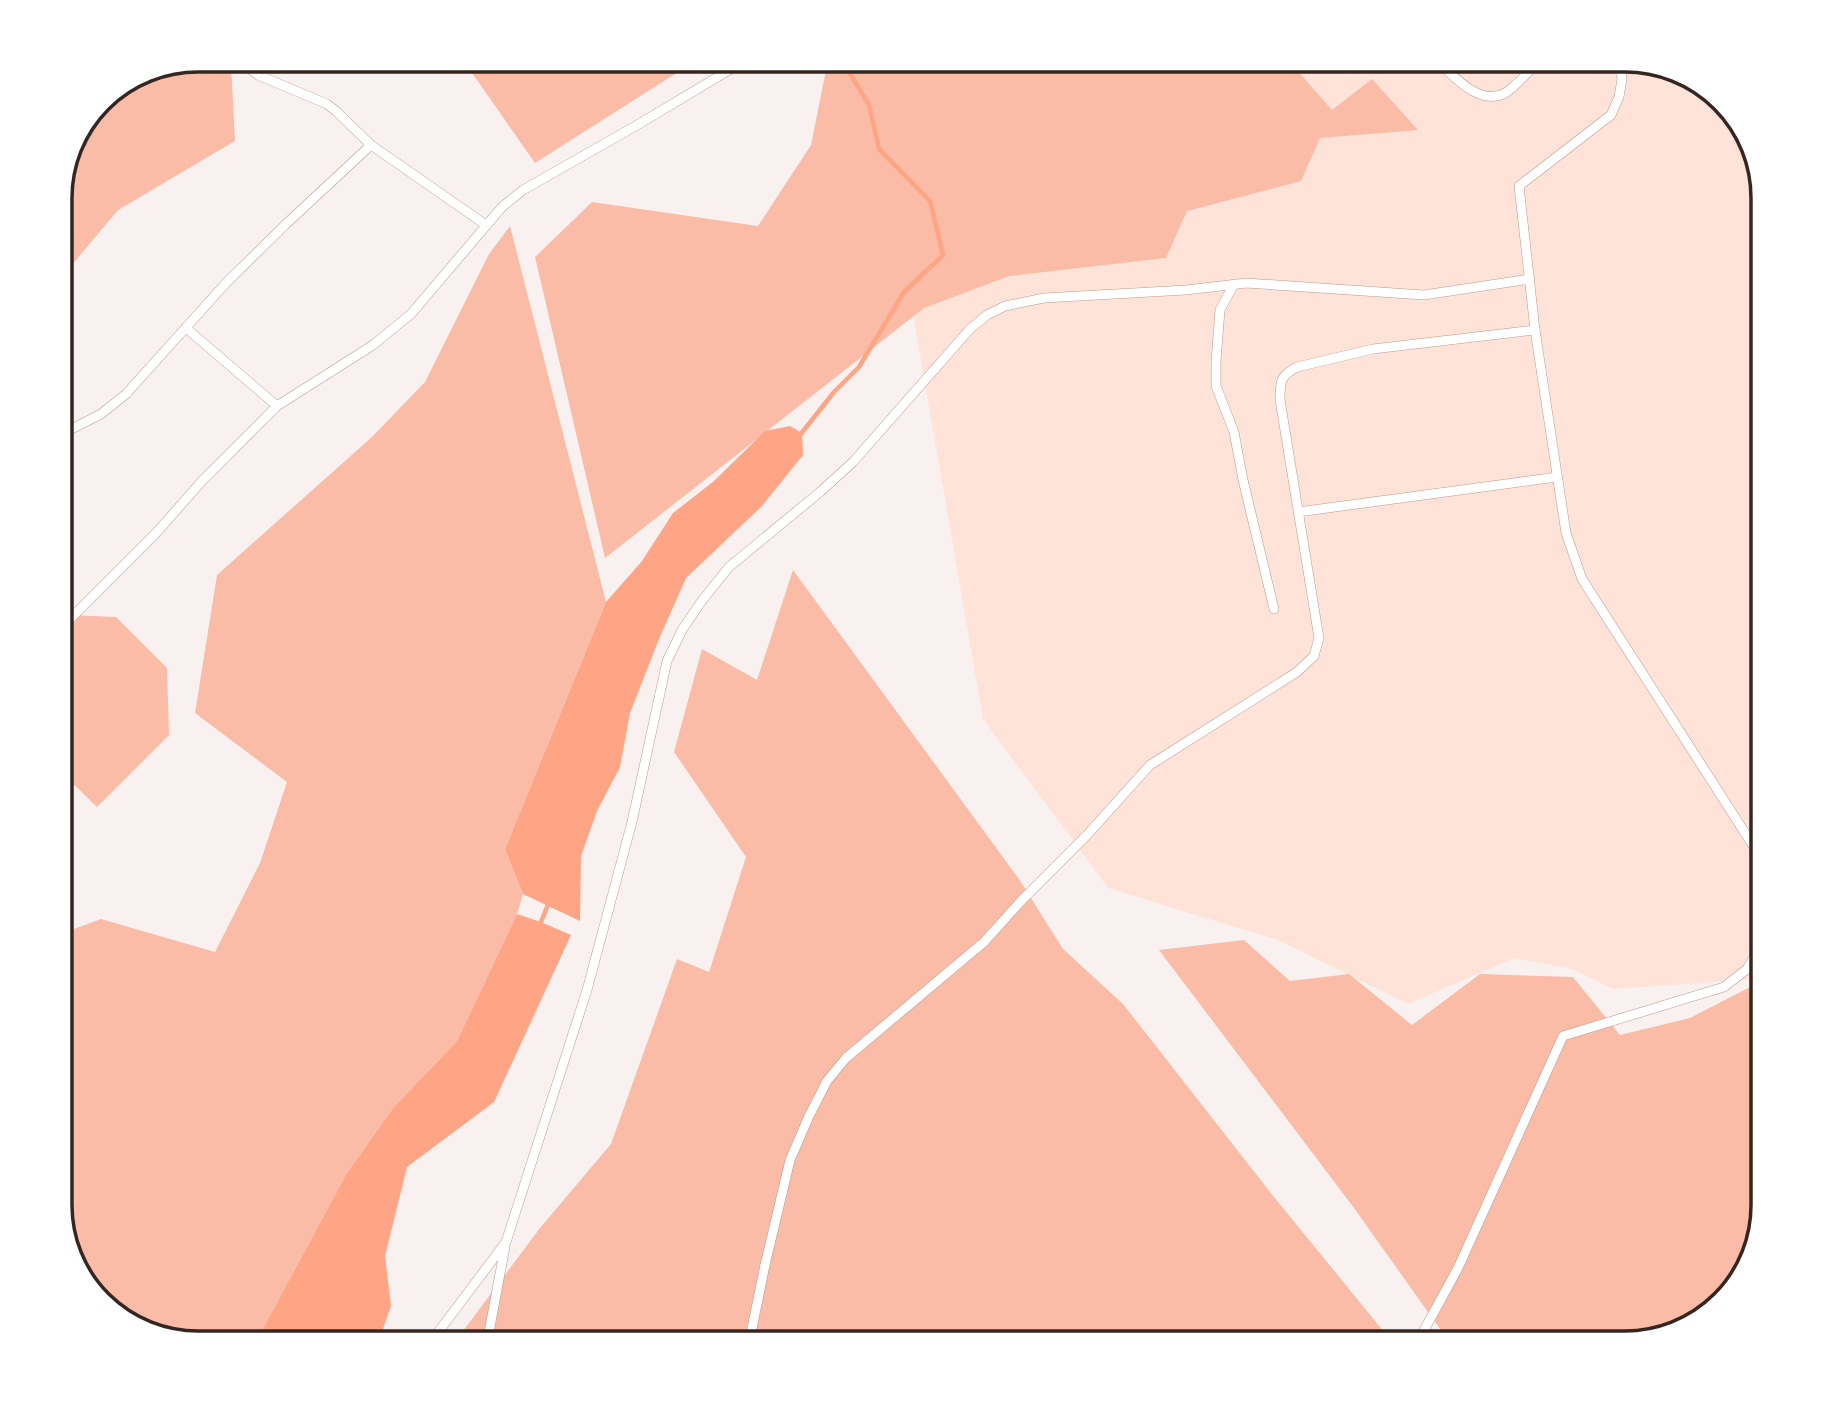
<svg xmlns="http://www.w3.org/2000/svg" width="1823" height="1403" viewBox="0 0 1823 1403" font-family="Manrope,sans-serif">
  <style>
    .built { fill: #ffe3d9 }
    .green { fill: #fabca7 }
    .water { fill: #ffa484 }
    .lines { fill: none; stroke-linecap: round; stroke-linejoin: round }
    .stream { stroke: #ffa484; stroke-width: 4.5 }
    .service-casing { stroke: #bd998d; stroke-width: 10 }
    .service { stroke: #fff; stroke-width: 9 }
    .rim { fill: none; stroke: #352621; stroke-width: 3.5 }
  </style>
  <rect width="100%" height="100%" fill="#f9f1ef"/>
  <path class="built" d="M869,60H1626L1710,88L1749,137L1763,197V980L1758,979L1613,989L1572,969L1514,958L1408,1004L1278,940L1108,888L983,719Z"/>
  <g class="green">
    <path d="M198,60H250L231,65L235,141L118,210L60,279V217L64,212L60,187L74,136L106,94L145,70Z"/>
    <path d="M463,60H697L535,163Z"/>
    <path d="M828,60H1288L1332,110L1372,79L1418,130L1320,138L1301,181L1187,211L1166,258L1009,276L924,308L605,558L535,257L592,202L758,226L811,145Z"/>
    <path d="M510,226L606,602L505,849L523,894L517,914L457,1041L393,1108L347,1173L255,1343H197L113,1315L74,1267L60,1214V934L101,919L215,952L260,863L287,782L195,713L217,575L372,437L425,382L489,254Z"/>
    <path d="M793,570L1019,879L1063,949L1123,1004L1274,1197L1393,1343H454L540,1228L611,1144L677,959L709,972L746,857L674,752L702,649L757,680Z"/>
    <path d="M70,615L116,617L167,668L169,735L97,807L60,771V625Z"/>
    <path d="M1244,940L1290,981L1349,974L1412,1025L1480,974L1573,977L1620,1035L1690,1018L1756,984L1763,989V1206L1735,1290L1686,1329L1625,1343H1450L1354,1208L1159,950Z"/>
  </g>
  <g class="water">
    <path d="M790,426L802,433L803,455L762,506L686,578L659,639L630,713L620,767L597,811L581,856L580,921L523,894L505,849L606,602L642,561L673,513L714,481L765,431Z"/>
    <path d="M517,914L541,922L571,935L494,1102L407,1167L385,1256L391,1306L378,1343H255L347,1173L393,1108L457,1041Z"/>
  </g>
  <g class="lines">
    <g class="stream">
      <path d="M800,435L834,392L859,367L904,292L943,255L930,201L879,149L869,105L842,60"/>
      <path d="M539,927L549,902"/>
    </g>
    <defs>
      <g id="service">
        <path d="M241,60L250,69L258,75L327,104L336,111L371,145L486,225"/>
        <path d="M1436,60C1453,75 1479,107 1505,93C1516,87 1530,69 1540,60"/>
        <path d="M1618,60L1622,79L1619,97L1611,115L1519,186L1535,330L1566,533L1582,579L1763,861"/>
        <path d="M67,163C82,144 95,123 102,100"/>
        <path d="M1234,284L1220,310L1216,361V386L1234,432L1243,480L1274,609"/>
        <path d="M186,328L277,406"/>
        <path d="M60,435L101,414L126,394L226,283L285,225L371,145"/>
        <path d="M1298,512L1557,477"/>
        <path d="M60,629L157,532L202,481L277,406L373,345L411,314L502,207L523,190L639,124L746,60"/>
        <path d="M430,1343L506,1242L587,990L632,822L667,661L682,630L701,602L729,567L820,492L853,462L970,329L987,315L1005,306L1044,298L1186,290L1246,283L1424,295L1530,279"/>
        <path d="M487,1343L505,1247"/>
        <path d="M749,1343L765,1265L790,1160L809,1116L827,1081L846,1058L984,942L1021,901L1087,835L1150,765L1297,672L1314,656L1319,638L1280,400C1280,381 1280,376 1297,367L1373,349L1535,330"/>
        <path d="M1417,1343L1458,1268L1563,1036L1724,987L1747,969L1763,942"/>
      </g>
    </defs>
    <use href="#service" class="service-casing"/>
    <use href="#service" class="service"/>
  </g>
  <path d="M0 0H1823V1403H0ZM198 72H1625A126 126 0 0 1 1751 198V1205A126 126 0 0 1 1625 1331H198A126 126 0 0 1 72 1205V198A126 126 0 0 1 198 72Z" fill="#fff" fill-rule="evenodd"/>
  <path class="rim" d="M198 72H1625A126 126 0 0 1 1751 198V1205A126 126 0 0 1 1625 1331H198A126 126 0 0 1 72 1205V198A126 126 0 0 1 198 72Z"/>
</svg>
